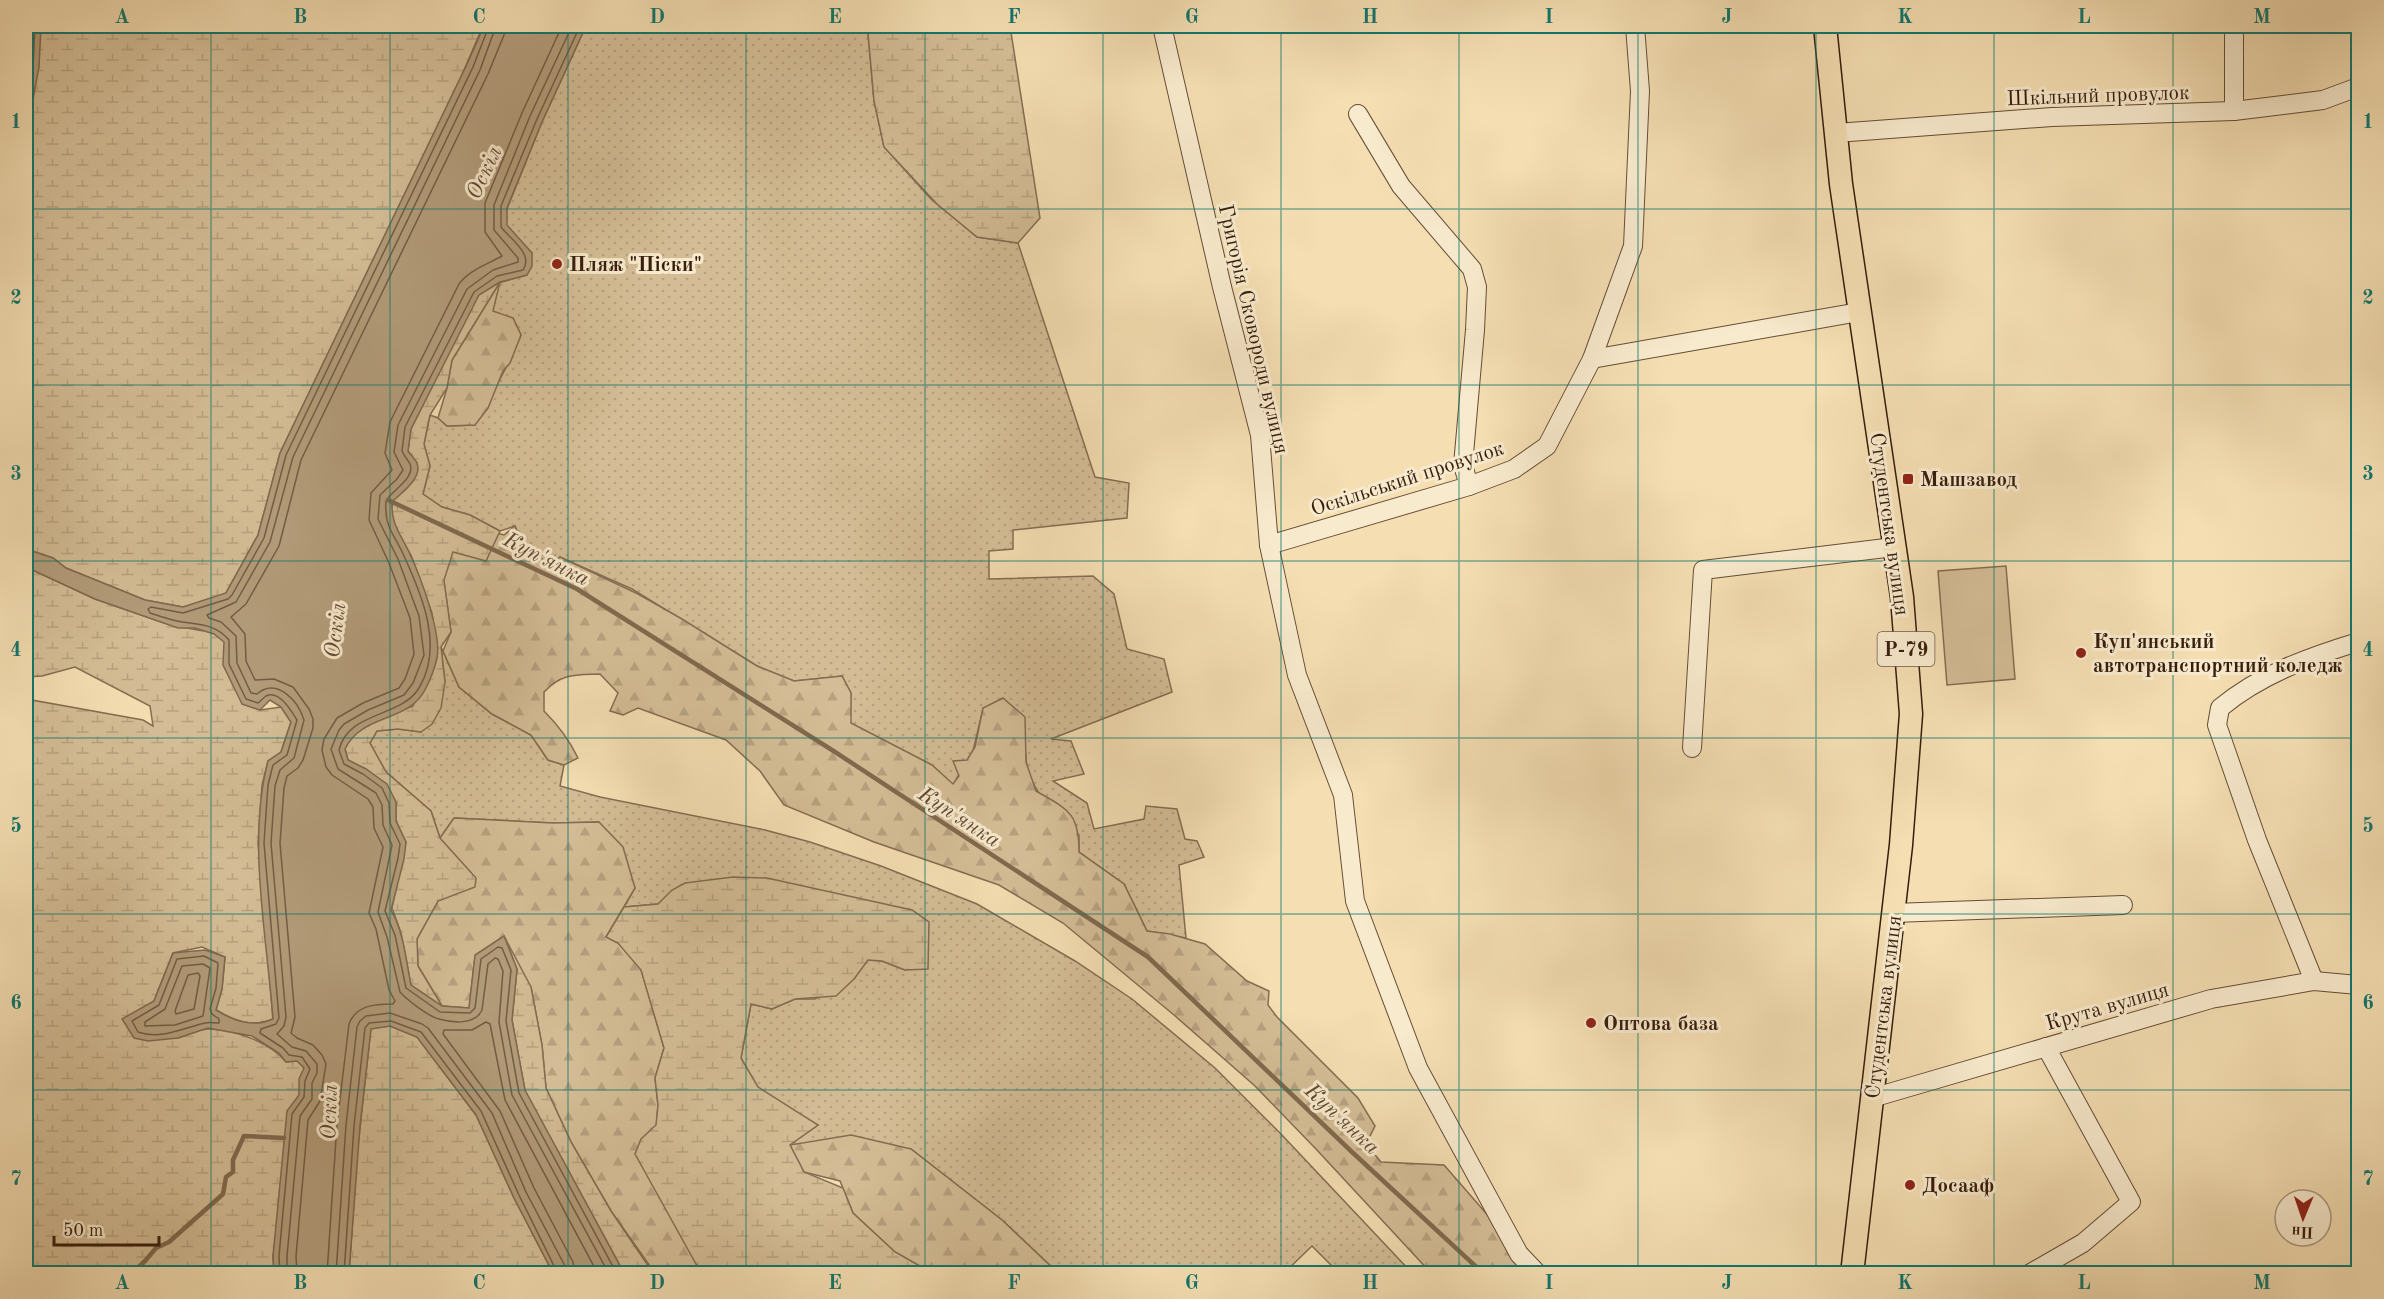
<svg xmlns="http://www.w3.org/2000/svg" width="2384" height="1299" viewBox="0 0 2384 1299" font-family="'Old Standard TT',serif">
  <style>
    .grass { fill: url(#grass-dots); stroke: #856d52; stroke-width: 1.5 }
    .forest { fill: url(#forest-firs); stroke: #856d52; stroke-width: 1.5 }
    .wetland { fill: url(#wetland-marsh); stroke: #856d52; stroke-width: 1.5 }
    .pitch { fill: #d4bd96; stroke: #856d52; stroke-width: 1.5 }
    .water { fill: #b39c7a; stroke: #81694e; stroke-width: 1.5 }
    .lines { fill: none; stroke-linecap: round; stroke-linejoin: round }
    .shore { stroke: #745c44; stroke-width: 1.5 }
    .stream { stroke: #81694e; stroke-width: 4.5 }
    .minor-casing { stroke: #664d36; stroke-width: 20 }
    .major-casing { stroke: #361d0d; stroke-width: 25 }
    .minor { stroke: #f8eacd; stroke-width: 18 }
    .major { stroke: #f4deb2; stroke-width: 22 }
    .grid { fill: none; stroke: #0f766e; stroke-width: 1.5; stroke-opacity: 0.55 }
    .poi-dot { fill: #8f2418; stroke: #f8eacd; stroke-width: 2 }
    .labels { text-anchor: middle; stroke-width: 6; stroke-linejoin: round; paint-order: stroke }
    .shield { fill: #f8eacd; stroke: #705a47; stroke-width: 1.5 }
    .shield-label { font-size: 20px; font-weight: bold; fill: #361d0d }
    .street-label { font-size: 21px; fill: #361d0d; stroke: #f8eacd }
    .poi-label { font-size: 21px; font-weight: bold; fill: #361d0d; stroke: #f8eacd; text-anchor: start }
    .water-label { font-size: 22px; font-style: italic; fill: #624933; stroke: #f8eacd }
    .neatline { fill: none; stroke: #0f766e; stroke-width: 2 }
    .grid-label { font-size: 20px; text-anchor: middle; font-weight: bold; fill: #0f766e }
  </style>
  <defs>
    <pattern id="grass-dots" width="8" height="8" patternUnits="userSpaceOnUse" patternTransform="scale(1.5)"><rect width="8" height="8" fill="#d4bd96"/><path d="M2 2h.1M6 6h.1" fill="none" stroke="#b7a280" stroke-width="1.8" stroke-linecap="round"/></pattern>
    <pattern id="forest-firs" width="22" height="20" patternUnits="userSpaceOnUse" patternTransform="scale(1.5)"><rect width="22" height="20" fill="#d4bd96"/><path d="M5 1l3.5 6h-7zM16 11l3.5 6h-7z" fill="#b7a280"/></pattern>
    <pattern id="wetland-marsh" width="20" height="14" patternUnits="userSpaceOnUse" patternTransform="scale(1.5)"><rect width="20" height="14" fill="#d4bd96"/><path d="M1 5h8M5 5V1M11 12h8M15 12V8" fill="none" stroke="#b7a280"/></pattern>
  </defs>
  <rect width="100%" height="100%" fill="#f4deb2"/>
  <filter id="stains"><feTurbulence type="fractalNoise" baseFrequency=".00333" numOctaves="4"/><feColorMatrix values="0 0 0 0 .2 0 0 0 0 .09 0 0 0 0 .02 0 0 0 .5 -.17"/></filter>
  <radialGradient id="worn" r=".72"><stop offset=".6" stop-color="#630" stop-opacity="0"/><stop offset="1" stop-color="#630" stop-opacity=".3"/></radialGradient>
  <g class="grass">
    <path d="M586,26H871L868,33L874,101L884,147L931,199L977,237L1018,243L1095,477L1129,483L1127,518L1013,530V549L989,551V579L1093,576L1114,594L1127,649L1164,659L1172,692L1051,739L1071,741L1084,774L1053,781L1087,803L1094,829L1144,819L1146,806L1177,809L1185,839L1197,841L1204,857L1179,865L1186,938L1147,931L1124,884L1079,852V835C1057,812 1025,789 1026,755L983,709L973,751L953,785L932,765L850,723L851,693L842,676L794,681L757,666L632,589L560,557L551,564L523,549L515,526L500,531L470,515L442,507L423,494L430,466L424,444L430,415L438,418L447,426L475,425C491,395 509,366 521,335L513,318L483,312L495,284L527,275L532,253L506,225L507,209L542,122Z"/>
    <path d="M441,647L459,687L492,714L531,735L548,760L564,765L560,786L600,797L765,830L810,842L881,866L977,904L1075,961L1132,999L1215,1068L1281,1134L1412,1273H1339L1312,1246L1284,1273H1058L1002,1220L911,1149L788,1146L818,1125L758,1090L741,1058L751,1004L772,1009L795,999H815L854,979L867,960L882,961L905,970L912,910L856,899L658,904L624,907L635,888L599,822L553,823L454,818L440,838L431,811L386,772L370,743L376,731L398,729L421,732L445,682Z"/>
  </g>
  <g class="forest">
    <path d="M500,282L493,311L513,318L521,335L510,363L503,371L488,408L475,425L447,426L438,418L447,388L452,360Z"/>
    <path d="M460,523L504,535L515,526L524,549L551,564L560,557L638,594L682,619L757,666L794,681L842,676L851,693V723L932,765L953,784L959,776L953,761L967,760L975,747L983,708L1003,698L1025,717L1026,762L1036,791C1069,810 1079,813 1079,852L1124,884L1147,931L1170,934L1205,944L1247,981L1269,991L1268,1005L1277,1017L1358,1098L1375,1126L1366,1144L1381,1162L1444,1165L1538,1273H1431L1316,1149L1255,1086L1174,1015L1063,923L999,885L874,842L784,805L760,771L726,740L638,708L623,715L610,711L618,693L600,674C575,675 562,673 544,692V711C559,726 569,739 578,758L564,765L548,760L531,735L492,714L459,687L443,651L451,632L443,575Z"/>
    <path d="M454,818L553,823L599,822L623,847L635,888L606,937L618,943L640,966L664,1048L655,1078L658,1105L656,1130L712,1273H655L611,1211L571,1142L546,1088L542,1045L531,987L475,957L469,1008L442,1006L418,966L417,939L438,901L440,838Z"/>
    <path d="M851,1135L911,1149L1002,1220L1058,1273H932L895,1252L853,1213L840,1181L804,1172L790,1145Z"/>
  </g>
  <g class="wetland">
    <path d="M36,26H483L461,77L280,453L258,535L226,593L242,704L260,710L281,707L291,722L281,752L268,761L262,785L258,843L273,1019C253,1028 234,1021 216,1010L222,989L225,957L202,947L173,953L154,1001L178,1038C187,1035 200,1028 210,1029C235,1030 270,1042 286,1062L298,1061L305,1069L273,1256L274,1273H26V699L143,720L153,726L150,706L75,667L42,676L26,677V567L95,599L170,625L203,631L226,594L183,607L145,600L66,568L53,558L26,549V134Z"/>
    <path d="M871,26H1010L1040,218L1018,243L977,237L937,204L884,147L874,101L868,33Z"/>
    <path d="M500,282L452,360L447,388L430,415L424,444L430,466L423,494L442,507L470,515L500,531L486,561L453,552L444,580L451,632L441,647L445,682L441,708L432,724L421,732L398,729L377,731L370,743L386,772L431,811L440,838L476,878L475,887L438,901L417,939L418,966L442,1006L411,985L401,933L392,908L406,842L396,821V802L366,769L348,760L345,749L351,736L374,722L413,706L437,657L432,613L411,555L389,520L394,499L407,488L417,463L408,451L411,429L478,293Z"/>
    <path d="M733,877L767,878L912,910L929,922L928,969L905,970L882,961L868,960L854,979L836,996L795,999L772,1009L751,1004L741,1058L758,1087L818,1125L790,1145L804,1172L843,1188L853,1213L895,1252L932,1273H707L696,1264L635,1154L641,1139L656,1125L658,1105L655,1078L664,1048L641,970L618,943L606,937L624,907L658,904L672,890L685,883Z"/>
    <path d="M504,936L531,987L542,1045L546,1088L571,1142L611,1211L653,1273H624L525,1091L512,1020L517,969Z"/>
    <path d="M390,1026L417,1037L476,1115L514,1198L553,1273L349,1274L357,1156L371,1028Z"/>
  </g>
  <path class="pitch" d="M2006,566L2015,679L1947,685L1938,571Z"/>
  <g class="water">
    <path d="M26,26H41L39,67L26,138Z"/>
    <path d="M484,26H586L542,122L507,208V225L532,253V266L527,275L500,282L479,295L411,429L408,451C410,454 415,459 417,463C423,478 401,493 392,502C391,524 400,533 409,552C420,575 442,634 437,658C435,667 430,680 426,688C409,724 363,712 345,749L348,760L366,769L387,784L396,802V821L406,842L404,859L391,910C404,932 406,961 411,985L442,1006L469,1008L475,955L504,936L517,969L512,1020L525,1090L624,1273H553L514,1198L476,1115L417,1037L390,1026L371,1029L360,1126L349,1273H274L273,1256L287,1111L299,1095V1079L304,1068L297,1061L286,1062L279,1053L252,1036L208,1028L178,1038L148,1041L134,1038L122,1019L154,1001L173,953L205,950L225,957L222,989L216,1010C234,1021 253,1028 273,1019C267,937 247,841 268,761L281,752L291,722L281,707L270,700L260,710L242,704L223,665L224,642L214,634L195,628H178L95,599L26,567V549L53,558L66,568L145,600L183,607L226,593L258,535L280,453L467,64Z"/>
  </g>
  <g class="lines">
    <g class="shore">
      <path d="M572,26L530,116L494,205V230L518,258V262L493,270L467,289L398,425L394,452L403,470L397,479L380,495L378,519L398,559L419,616L424,655L413,683L404,695L368,710L344,724L339,730L331,749L338,769L376,793L382,805L383,825L392,845L378,912L387,937L400,992C406,999 429,1017 439,1019C453,1023 475,1025 482,1010L488,964L495,958L498,959L503,971L499,1022L512,1095L609,1274"/>
      <path d="M580,26L537,119L501,206V227C510,239 534,254 523,270L497,276L474,292L405,427L402,451C404,456 408,460 410,464C416,478 391,491 386,501C384,528 394,533 404,556C422,595 444,647 419,688C401,718 348,711 339,750L344,764L363,774L382,788L389,803L390,823L400,844L398,858L385,911L395,935L406,988L440,1012L470,1013L475,1008L481,959L498,947L502,948L511,970L506,1021L519,1093L617,1274"/>
      <path d="M26,110L33,67L35,26"/>
      <path d="M204,956L218,963L216,988L210,1009L212,1014L219,1019V1023C214,1023 209,1022 205,1023C183,1028 161,1040 138,1032L132,1021L159,1005L177,959Z"/>
      <path d="M203,964L210,968L203,1016L175,1025L145,1026V1022L165,1009L182,966Z"/>
      <path d="M198,973L200,976L194,1009L176,1014L175,1011L188,975Z"/>
      <path d="M280,1274L279,1256L292,1114L304,1097L305,1081L310,1069L302,1057L289,1055L283,1048L260,1033L261,1029L276,1024L279,1018L264,843L268,785L273,765L287,755L297,720C292,712 279,689 266,696C263,698 261,701 258,703L246,699L229,664V640C215,623 197,625 177,621C168,619 159,616 150,613L148,609L151,607L183,613L228,599L232,595L264,538L286,455L473,67L489,26"/>
      <path d="M287,1274V1256L300,1116L312,1099V1083L317,1073V1064L306,1051L292,1047L277,1034L284,1026L286,1017L271,843L275,786L280,770L294,758L304,720C298,700 276,677 257,694L251,693L237,663L236,636L221,622L209,618L207,615L236,602L270,542L293,457L480,70L496,26"/>
      <path d="M297,1274L296,1256L308,1120L320,1101L326,1064L322,1055L313,1045L297,1038L291,1033L295,1017L280,843L284,788L287,776L298,768L303,760L313,728V719L309,709L293,687L274,679L255,680L246,661L245,634L231,617L246,604L279,546L301,460L488,74L504,35L505,26"/>
      <path d="M327,1274L337,1124L349,1024C356,1005 375,1004 393,1004L395,1001L389,990L376,929L369,913L383,847L374,828L373,807L368,799L332,775L326,767L322,750L324,739L337,718L363,703L399,688L405,679L414,654L410,618L389,563L369,520L371,493L392,470L385,453L390,422L459,284C469,270 488,264 502,256L485,232V203L522,113L562,26"/>
      <path d="M336,1274L346,1125L357,1027L360,1021L366,1016L390,1013L422,1024L428,1028L492,1113L526,1192L565,1266L566,1274"/>
      <path d="M344,1274L354,1126L365,1028L369,1023L391,1021L421,1032L481,1111L519,1195L558,1274"/>
      <path d="M575,1274L573,1262L534,1188L500,1111L443,1034L444,1030H472L486,1022L490,1024L505,1100L598,1274"/>
    </g>
    <g class="stream">
      <path d="M388,500L577,589L832,750L1148,957L1352,1152L1484,1274"/>
      <path d="M131,1274L145,1261L156,1248L169,1242L223,1194L226,1177L233,1172V1160L244,1136L284,1138"/>
    </g>
    <defs>
      <g id="minor">
        <path d="M1162,26L1222,287L1260,435L1269,545L1297,675L1343,795L1355,901L1418,1068L1519,1254L1538,1274"/>
        <path d="M2234,26V111"/>
        <path d="M1358,114L1401,186L1472,269L1477,287L1475,330L1463,465L1469,486"/>
        <path d="M1836,133L2052,117L2234,111L2323,100L2358,87"/>
        <path d="M1592,359L1859,312"/>
        <path d="M1269,545L1469,486L1514,469L1547,446L1592,359L1633,246L1640,91L1635,26"/>
        <path d="M1692,748L1703,570L1894,547"/>
        <path d="M1893,913L2123,905"/>
        <path d="M2314,981L2257,840L2217,725L2220,708C2261,674 2309,657 2358,642"/>
        <path d="M1872,1098L2211,999L2314,981L2358,985"/>
        <path d="M2029,1274L2083,1243L2131,1202L2046,1047"/>
      </g>
      <path id="major" d="M1825,26L1841,184L1902,597L1911,714L1901,845L1852,1274"/>
    </defs>
    <use href="#minor" class="minor-casing"/>
    <use href="#major" class="major-casing"/>
    <use href="#minor" class="minor"/>
    <use href="#major" class="major"/>
  </g>
  <path class="grid" d="M211,26V1274M390,26V1274M568,26V1274M746,26V1274M925,26V1274M1103,26V1274M1281,26V1274M1459,26V1274M1638,26V1274M1816,26V1274M1994,26V1274M2173,26V1274M26,209H2358M26,385H2358M26,561H2358M26,738H2358M26,914H2358M26,1090H2358"/>
  <g class="poi-dot">
    <circle cx="557" cy="264" r="6"/>
    <rect x="1902" y="473" width="12" height="12" rx="3"/>
    <circle cx="2081" cy="653" r="6"/>
    <circle cx="1591" cy="1023" r="6"/>
    <circle cx="1910" cy="1185" r="6"/>
  </g>
  <g class="labels">
    <rect class="shield" x="1877.5" y="632" width="57" height="34" rx="4.5"/>
    <g class="shield-label">
      <text x="1906" y="656">Р-79</text>
    </g>
    <g class="street-label">
      <text transform="translate(2098 95) rotate(-2)" y="7">Шкільний провулок</text>
      <text transform="translate(1254 329) rotate(77)" y="7">Григорія Сковороди вулиця</text>
      <text transform="translate(1407 478) rotate(-18)" y="7">Оскільський провулок</text>
      <text transform="translate(1890 524) rotate(82)" y="7">Студентська вулиця</text>
      <text transform="translate(2107 1006) rotate(-16)" y="7">Крута вулиця</text>
      <text transform="translate(1883 1007) rotate(-83)" y="7">Студентська вулиця</text>
    </g>
    <g class="poi-label">
      <text x="569" y="271">Пляж "Піски"</text>
      <text x="1920" y="486">Машзавод</text>
      <text x="2093" y="648">Куп'янський<tspan x="2093" dy="24">автотранспортний коледж</tspan></text>
      <text x="1603" y="1030">Оптова база</text>
      <text x="1922" y="1192">Досааф</text>
    </g>
    <g class="water-label">
      <text transform="translate(483 172) rotate(-65)" y="8">Оскіл</text>
      <text transform="translate(547 558) rotate(27)" y="8">Куп'янка</text>
      <text transform="translate(334 630) rotate(-83)" y="8">Оскіл</text>
      <text transform="translate(960 816) rotate(33)" y="8">Куп'янка</text>
      <text transform="translate(328 1112) rotate(-88)" y="8">Оскіл</text>
      <text transform="translate(1343 1118) rotate(43)" y="8">Куп'янка</text>
    </g>
  </g>
  <rect width="2384" height="1299" fill="none" stroke="#f4deb2" stroke-width="66"/>
  <g transform="translate(2303 1218) rotate(182)"><circle r="28" fill="#f8eacd" stroke="#aa9880" stroke-width="1.5"/>
  <path d="M0-4.5L10 22L0 15L-10 22Z" fill="#8f2418"/>
  <text y="-9" font-size="16" font-weight="bold" text-anchor="middle" fill="#361d0d">Пн</text>
  </g>
  <path d="M54 1236v9h105v-9" fill="none" stroke="#361d0d" stroke-width="3"/>
  <text x="63" y="1236" font-size="18" fill="#361d0d" stroke="#f8eacd" stroke-width="4.5" paint-order="stroke">50 m</text>
  <rect x="33" y="33" width="2318" height="1233" class="neatline"/>
  <g class="grid-label">
    <text x="122" y="23">A</text>
    <text x="300" y="23">B</text>
    <text x="479" y="23">C</text>
    <text x="657" y="23">D</text>
    <text x="835" y="23">E</text>
    <text x="1014" y="23">F</text>
    <text x="1192" y="23">G</text>
    <text x="1370" y="23">H</text>
    <text x="1549" y="23">I</text>
    <text x="1727" y="23">J</text>
    <text x="1905" y="23">K</text>
    <text x="2084" y="23">L</text>
    <text x="2262" y="23">M</text>
    <text x="16" y="128">1</text>
    <text x="2368" y="128">1</text>
    <text x="16" y="304">2</text>
    <text x="2368" y="304">2</text>
    <text x="16" y="480">3</text>
    <text x="2368" y="480">3</text>
    <text x="16" y="656">4</text>
    <text x="2368" y="656">4</text>
    <text x="16" y="832">5</text>
    <text x="2368" y="832">5</text>
    <text x="16" y="1009">6</text>
    <text x="2368" y="1009">6</text>
    <text x="16" y="1185">7</text>
    <text x="2368" y="1185">7</text>
    <text x="122" y="1289">A</text>
    <text x="300" y="1289">B</text>
    <text x="479" y="1289">C</text>
    <text x="657" y="1289">D</text>
    <text x="835" y="1289">E</text>
    <text x="1014" y="1289">F</text>
    <text x="1192" y="1289">G</text>
    <text x="1370" y="1289">H</text>
    <text x="1549" y="1289">I</text>
    <text x="1727" y="1289">J</text>
    <text x="1905" y="1289">K</text>
    <text x="2084" y="1289">L</text>
    <text x="2262" y="1289">M</text>
  </g>
  <rect width="100%" height="100%" filter="url(#stains)"/>
  <rect width="100%" height="100%" fill="url(#worn)"/>
</svg>
